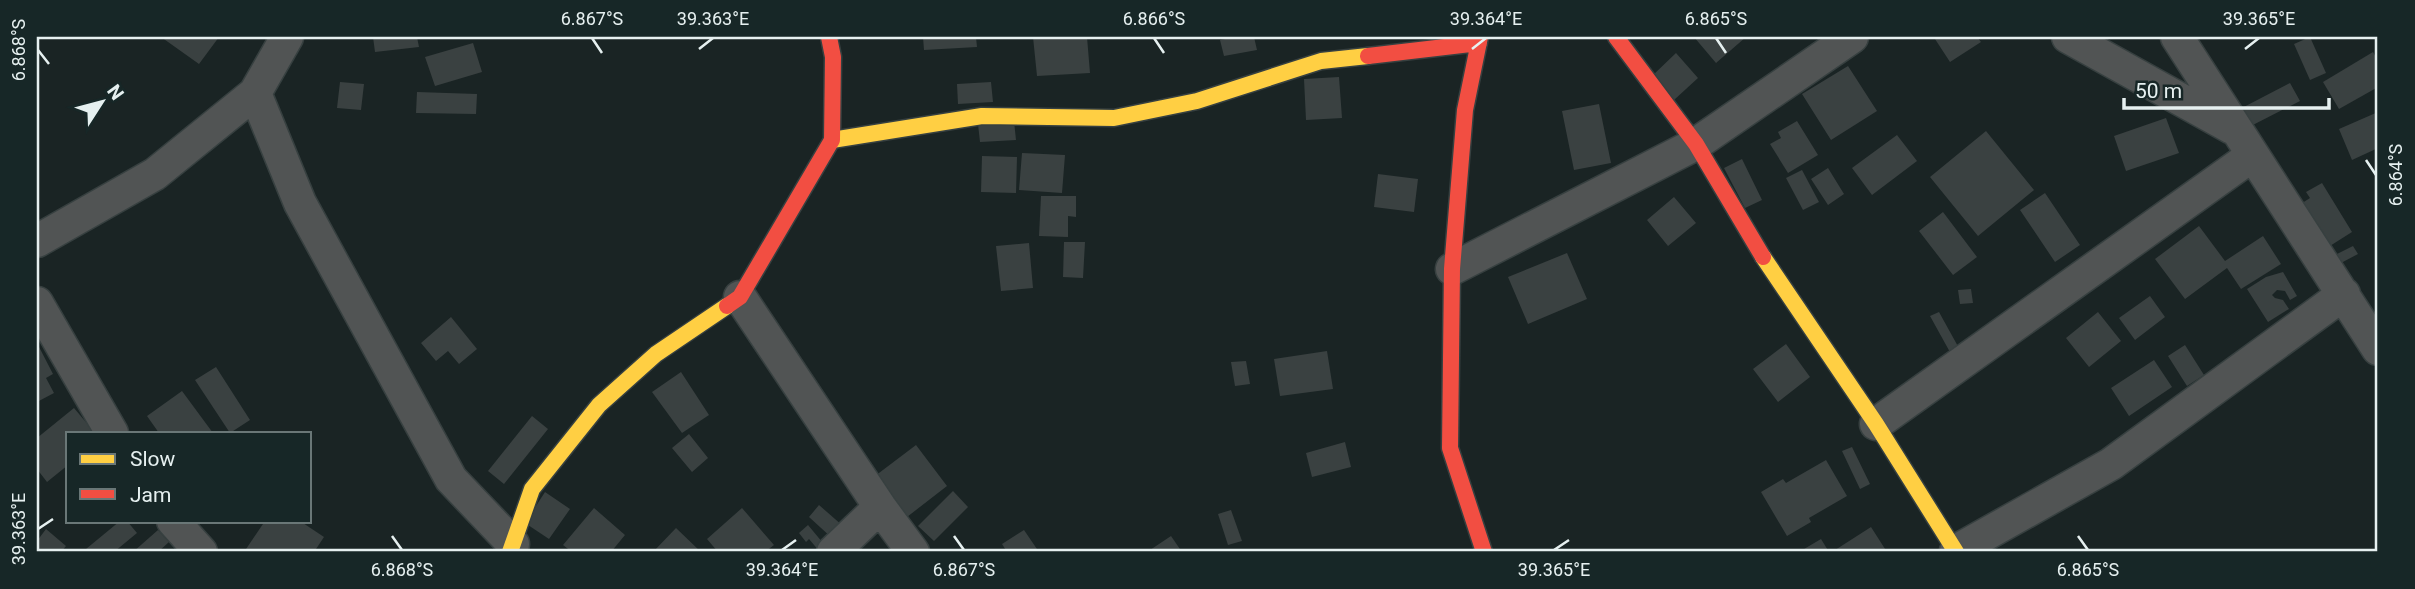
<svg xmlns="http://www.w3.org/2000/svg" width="2415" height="589" font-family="Roboto,sans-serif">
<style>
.building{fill:#3a4141}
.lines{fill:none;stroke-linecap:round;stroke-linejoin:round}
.street-casing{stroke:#374040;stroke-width:35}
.slow-casing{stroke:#374040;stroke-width:19}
.jam-casing{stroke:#374040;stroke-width:19}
.street{stroke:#515454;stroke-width:32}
.slow{stroke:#ffcf43;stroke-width:16}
.jam{stroke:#f24e42;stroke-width:16}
.ticks{fill:none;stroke:#e6f0f0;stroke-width:2.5}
.neatline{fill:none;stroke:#e6f0f0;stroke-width:2.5}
.ticks-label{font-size:18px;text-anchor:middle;fill:#e6f0f0}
</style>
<rect width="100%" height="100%" fill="#1a2424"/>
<path class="building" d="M 161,37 L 219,37 L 199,64 Z
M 373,37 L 417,37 L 419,47 L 375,52 Z
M 923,37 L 976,37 L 977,47 L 924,50 Z
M 1033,37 L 1087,37 L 1090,73 L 1037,76 Z
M 1235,37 L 1254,37 L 1257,50 L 1224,56 L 1220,40 Z
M 1694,37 L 1746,37 L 1716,63 Z
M 1938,37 L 1977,37 L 1981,42 L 1950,62 L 1935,39 Z
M 2310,37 L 2326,73 L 2310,80 L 2294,44 Z
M 473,43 L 482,72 L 435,86 L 425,57 Z
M 2373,52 L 2378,61 L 2378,87 L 2339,109 L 2323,82 Z
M 1676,53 L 1698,78 L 1674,100 L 1652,76 Z
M 1848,66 L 1877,111 L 1831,140 L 1802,94 Z
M 1339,77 L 1342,118 L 1306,120 L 1304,79 Z
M 340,82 L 364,84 L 361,110 L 337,108 Z
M 991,82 L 993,102 L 958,104 L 957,84 Z
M 2290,83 L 2300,101 L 2247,128 L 2238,110 Z
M 417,92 L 477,94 L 476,114 L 416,113 Z
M 1599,104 L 1611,163 L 1574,170 L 1562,111 Z
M 2378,112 L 2378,148 L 2352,160 L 2339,129 Z
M 2166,118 L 2179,153 L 2126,171 L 2114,136 Z
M 1014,121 L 1016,140 L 980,142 L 978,124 Z
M 1797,121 L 1818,155 L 1788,173 L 1770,144 L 1781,138 L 1778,132 Z
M 1986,131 L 2034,190 L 1978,236 L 1930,177 Z
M 1897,135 L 1917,161 L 1872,195 L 1852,168 Z
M 1022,153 L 1065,155 L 1062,193 L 1019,190 Z
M 982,156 L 1017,157 L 1016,193 L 981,192 Z
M 1742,159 L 1762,200 L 1745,208 L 1724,168 Z
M 1828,168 L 1844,194 L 1828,205 L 1811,179 Z
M 1802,170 L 1819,202 L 1803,210 L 1786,178 Z
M 1378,174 L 1418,179 L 1414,212 L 1374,207 Z
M 2322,183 L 2352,232 L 2322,251 L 2296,207 L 2310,198 L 2306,192 Z
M 2045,193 L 2080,245 L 2055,262 L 2020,210 Z
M 1041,196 L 1076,196 L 1076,217 L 1068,216 L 1068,237 L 1039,236 Z
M 1674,197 L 1696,223 L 1668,246 L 1647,220 Z
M 1943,212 L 1977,257 L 1953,275 L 1919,231 Z
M 2199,226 L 2225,261 L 2263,236 L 2281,264 L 2241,289 L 2227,268 L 2185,299 L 2155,259 Z
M 1064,242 L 1085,242 L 1083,278 L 1063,277 Z
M 1029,243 L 1033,288 L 1001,291 L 996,246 Z
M 2353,246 L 2358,254 L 2341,263 L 2337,254 Z
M 1567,253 L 1587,299 L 1528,324 L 1508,277 Z
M 2283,272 L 2297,296 L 2290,300 L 2285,291 L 2277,290 L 2272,295 L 2275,298 L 2283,300 L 2289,309 L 2268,322 L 2247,289 L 2266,277 Z
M 1971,289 L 1973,303 L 1960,304 L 1958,290 Z
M 2150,296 L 2165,317 L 2135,340 L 2119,318 Z
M 1939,312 L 1960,350 L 1951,354 L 1930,316 Z
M 2098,312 L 2121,341 L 2089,367 L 2066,338 Z
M 451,317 L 477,349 L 459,364 L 448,351 L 436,361 L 421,343 Z
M 37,343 L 53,374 L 46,378 L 54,393 L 37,402 Z
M 1786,344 L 1810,377 L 1778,402 L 1753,369 Z
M 2185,345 L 2204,375 L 2187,386 L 2168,356 Z
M 1327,351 L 1333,389 L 1280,396 L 1274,359 Z
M 2154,360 L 2172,387 L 2129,416 L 2111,388 Z
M 1246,361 L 1250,384 L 1235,386 L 1231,362 Z
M 216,367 L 250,420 L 230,433 L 195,380 Z
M 681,372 L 709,415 L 682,433 L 652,392 Z
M 182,391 L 213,433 L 159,433 L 147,416 Z
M 74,408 L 95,433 L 68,433 L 68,465 L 47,482 L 37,469 L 37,438 Z
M 532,416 L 548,429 L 504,484 L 488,471 Z
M 689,434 L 708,458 L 692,472 L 672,448 Z
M 1345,442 L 1351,467 L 1312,477 L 1306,453 Z
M 916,445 L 947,486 L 907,517 L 875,476 Z
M 1852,447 L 1870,484 L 1860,489 L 1842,451 Z
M 1826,460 L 1847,496 L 1809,518 L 1811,522 L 1787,536 L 1761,492 L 1783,479 L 1786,483 Z
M 953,491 L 968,507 L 934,541 L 918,526 Z
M 545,492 L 570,509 L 549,539 L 525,523 Z
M 819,505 L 843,526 L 832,538 L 809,517 Z
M 594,508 L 625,535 L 611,552 L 572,552 L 563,545 Z
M 742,508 L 774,545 L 765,552 L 718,552 L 707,539 Z
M 1231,510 L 1242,541 L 1228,545 L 1218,514 Z
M 120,521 L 127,521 L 137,533 L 114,552 L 89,552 L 86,549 Z
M 265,521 L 300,521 L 324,537 L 314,552 L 244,552 Z
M 808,525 L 828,549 L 820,552 L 809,539 L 806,542 L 799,533 Z
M 1871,527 L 1887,552 L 1832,552 Z
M 676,528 L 701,552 L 653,552 Z
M 46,529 L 66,546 L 61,552 L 37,552 L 37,541 Z
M 158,530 L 169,542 L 158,552 L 133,552 Z
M 1024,530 L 1039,552 L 1007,552 L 1002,544 Z
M 1171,536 L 1182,552 L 1151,552 L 1150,550 Z
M 1821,539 L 1829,552 L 1799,552 Z"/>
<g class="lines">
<defs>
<path id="street" d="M 2068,37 L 2232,128
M 2177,37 L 2378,349
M 255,93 L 300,203 L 451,479 L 513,544
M 37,241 L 155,174 L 255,93 L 287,37
M 1452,269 L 1696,144 L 1852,37
M 740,297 L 880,507 L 913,552
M 37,303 L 112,433
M 1876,424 L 2253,155
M 173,521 L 201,552
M 1956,551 L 2111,464 L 2344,294
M 833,552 L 880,507"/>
<path id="slow" d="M 832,140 L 982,116 L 1114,118 L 1197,101 L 1321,61 L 1368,56
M 1763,257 L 1876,424 L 1956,552
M 510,552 L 532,489 L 599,405 L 656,354 L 727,306"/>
<path id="jam" d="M 1480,37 L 1465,110 L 1452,269 L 1450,448 L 1484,552
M 1616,37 L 1696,144 L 1763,257
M 1368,56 L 1479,43
M 727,306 L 740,297 L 832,140 L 833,57 L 829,37"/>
</defs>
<use href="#street" class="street-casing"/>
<use href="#slow" class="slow-casing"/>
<use href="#jam" class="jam-casing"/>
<use href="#street" class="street"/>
<use href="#slow" class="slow"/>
<use href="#jam" class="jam"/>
</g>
<path class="ticks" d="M 592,38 L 602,53M 1154,38 L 1164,53M 1716,38 L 1726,53M 699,49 L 713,38M 1472,49 L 1486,38M 2245,49 L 2259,38M 38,50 L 49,64M 2366,160 L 2376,175M 38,529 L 53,519M 392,536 L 402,550M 954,536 L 964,550M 2078,536 L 2088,550M 782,550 L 796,540M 1554,550 L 1569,540"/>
<rect width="2415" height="589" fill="none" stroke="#172727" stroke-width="77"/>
<rect x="66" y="432" width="245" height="91" fill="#172727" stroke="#6a7777" stroke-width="2"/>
<rect x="80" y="454" width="35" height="10" fill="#ffcf43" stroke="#6a7777" stroke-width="2"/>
<text x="130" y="466" font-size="21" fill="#e6f0f0">Slow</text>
<rect x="80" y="489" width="35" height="10" fill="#f24e42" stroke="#6a7777" stroke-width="2"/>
<text x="130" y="502" font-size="21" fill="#e6f0f0">Jam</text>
<g transform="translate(102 102) rotate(54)" stroke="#172727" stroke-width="5" paint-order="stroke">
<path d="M0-5L12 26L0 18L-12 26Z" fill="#e6f0f0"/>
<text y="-10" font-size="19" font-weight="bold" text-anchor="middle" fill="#e6f0f0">N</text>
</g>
<path d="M2124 98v10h205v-10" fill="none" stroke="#e6f0f0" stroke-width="3.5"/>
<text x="2135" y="98" font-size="21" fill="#e6f0f0" stroke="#172727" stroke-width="5" paint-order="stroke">50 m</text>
<rect x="38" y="38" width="2338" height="512" class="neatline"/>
<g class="ticks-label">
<text x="592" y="25">6.867°S</text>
<text x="713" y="25">39.363°E</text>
<text x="1154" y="25">6.866°S</text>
<text x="1486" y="25">39.364°E</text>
<text x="1716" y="25">6.865°S</text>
<text x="2259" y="25">39.365°E</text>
<text transform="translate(19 50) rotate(-90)" y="6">6.868°S</text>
<text transform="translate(2396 175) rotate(-90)" y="6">6.864°S</text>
<text transform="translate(19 529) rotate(-90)" y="6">39.363°E</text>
<text x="402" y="576">6.868°S</text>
<text x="782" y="576">39.364°E</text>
<text x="964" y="576">6.867°S</text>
<text x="1554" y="576">39.365°E</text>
<text x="2088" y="576">6.865°S</text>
</g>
</svg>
